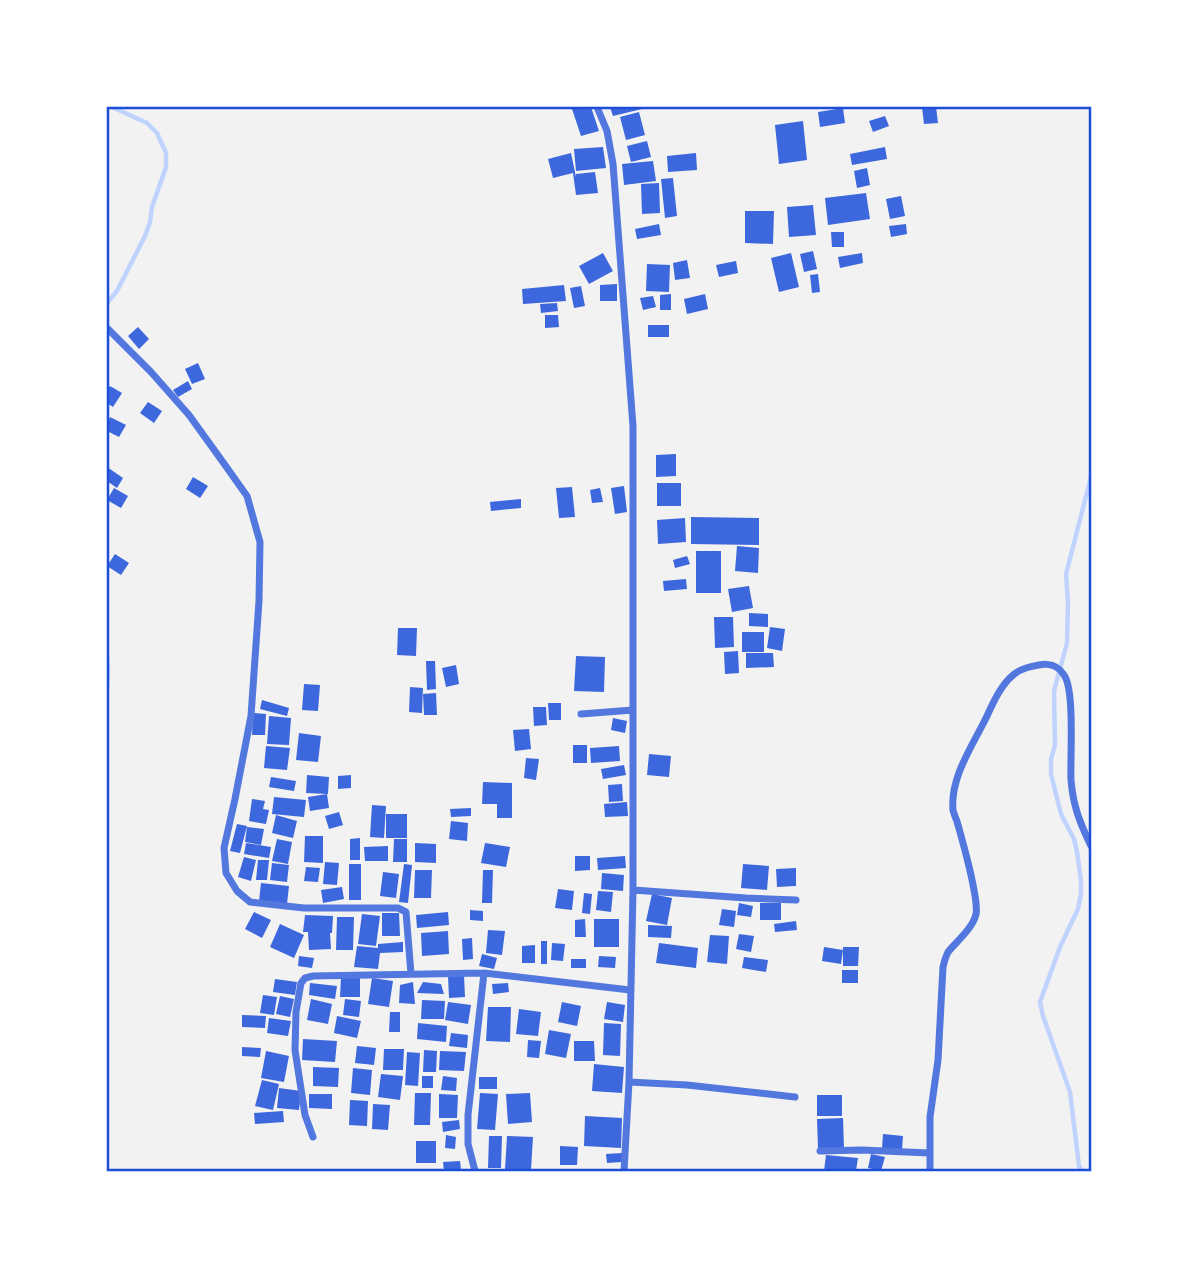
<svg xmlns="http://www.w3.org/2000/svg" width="1198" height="1278" font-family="'Titillium Web',sans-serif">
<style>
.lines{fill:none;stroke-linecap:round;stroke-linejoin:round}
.stream{stroke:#bfd3fe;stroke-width:4.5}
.building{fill:#3d67dc}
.minor{stroke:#5277de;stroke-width:7}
.neatline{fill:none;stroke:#1d4ed8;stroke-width:2.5}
</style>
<rect width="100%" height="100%" fill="#f2f2f2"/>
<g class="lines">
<path class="stream" d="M 107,303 L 117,291 L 145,236 L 150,222 L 152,207 L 166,167 L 166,153 L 157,133 L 147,123 L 112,107
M 107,658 L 108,671 L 107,687
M 1082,1171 L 1079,1166 L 1070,1092 L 1043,1016 L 1040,1002 L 1060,947 L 1078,909 L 1081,894 L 1081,880 L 1077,852 L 1074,839 L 1061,814 L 1051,774 L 1051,759 L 1055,745 L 1054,691 L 1067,643 L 1068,603 L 1066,574 L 1091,477"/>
</g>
<path class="building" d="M 579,107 L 591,107 L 599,131 L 581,136 L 572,109 Z
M 610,107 L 646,107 L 646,108 L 613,116 Z
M 922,107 L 936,107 L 938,123 L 924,124 Z
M 843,108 L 845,123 L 820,127 L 818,112 Z
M 639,112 L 645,135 L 626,140 L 620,117 Z
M 885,116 L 889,126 L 873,132 L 869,121 Z
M 803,121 L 807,160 L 779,164 L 775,125 Z
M 647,141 L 651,157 L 631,162 L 627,146 Z
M 603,147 L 606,168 L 576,171 L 574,149 Z
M 885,147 L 887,159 L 852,165 L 850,154 Z
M 571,153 L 576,177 L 576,174 L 595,172 L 598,193 L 576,195 L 573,173 L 553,178 L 548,159 Z
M 696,153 L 697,170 L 668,172 L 667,156 Z
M 653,161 L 656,181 L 624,185 L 622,164 Z
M 867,168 L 870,185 L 857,188 L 854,171 Z
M 673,178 L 677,216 L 665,218 L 661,179 Z
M 659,183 L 660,213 L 642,214 L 641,184 Z
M 866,193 L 870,219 L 828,225 L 825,198 Z
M 901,196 L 905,216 L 890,219 L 886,199 Z
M 813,205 L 816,235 L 789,237 L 787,207 Z
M 745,211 L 774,211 L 773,244 L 745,243 Z
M 659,224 L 661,235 L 637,239 L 635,229 Z
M 906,224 L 907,234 L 891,237 L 889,226 Z
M 831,232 L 844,232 L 844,247 L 832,247 Z
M 813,251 L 817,269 L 804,272 L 800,254 Z
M 603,253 L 613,271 L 589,284 L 579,266 Z
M 791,253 L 799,287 L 779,292 L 771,258 Z
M 862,253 L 863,263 L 840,268 L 838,257 Z
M 687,260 L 690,278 L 675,280 L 673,263 Z
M 736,261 L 738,273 L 719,277 L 716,265 Z
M 647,264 L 670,265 L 669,292 L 646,291 Z
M 818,274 L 820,292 L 812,293 L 810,275 Z
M 617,284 L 617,301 L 600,301 L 600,285 Z
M 564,285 L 566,301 L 523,304 L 522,289 Z
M 581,286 L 585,306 L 574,308 L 570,288 Z
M 671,294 L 671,310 L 660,310 L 660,295 Z
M 705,294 L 708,309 L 687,314 L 684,299 Z
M 653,296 L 656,307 L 643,310 L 640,298 Z
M 557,303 L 558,311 L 541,313 L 540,304 Z
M 545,315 L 558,315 L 559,327 L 545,328 Z
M 648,325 L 669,325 L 669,337 L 648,337 Z
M 138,327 L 149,339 L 139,349 L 128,336 Z
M 198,363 L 205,379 L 192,384 L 185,369 Z
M 188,381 L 192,389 L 178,397 L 173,390 Z
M 110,386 L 122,393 L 113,407 L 107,403 L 107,390 Z
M 148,402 L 162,411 L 154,423 L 140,413 Z
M 110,417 L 126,425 L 119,437 L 107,431 L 107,425 Z
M 676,454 L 676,476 L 656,477 L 656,455 Z
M 107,467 L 123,478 L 117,488 L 107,481 Z
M 193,477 L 208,486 L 200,498 L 186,489 Z
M 657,483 L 681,483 L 681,506 L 657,506 Z
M 624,486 L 627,512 L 615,514 L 611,488 Z
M 572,487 L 575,517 L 559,518 L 556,488 Z
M 114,488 L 128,496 L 121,508 L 107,500 Z
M 600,488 L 603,502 L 592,503 L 590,490 Z
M 521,499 L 521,508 L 491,511 L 490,502 Z
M 691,517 L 759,518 L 759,545 L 691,544 Z
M 685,518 L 686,542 L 658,544 L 657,520 Z
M 737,546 L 759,548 L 758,573 L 735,571 Z
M 696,551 L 721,551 L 721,593 L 696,593 Z
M 115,554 L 129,563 L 121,575 L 107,566 Z
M 687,556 L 690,564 L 675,568 L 673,560 Z
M 686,579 L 687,589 L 664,591 L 663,581 Z
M 749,586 L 753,608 L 732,612 L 728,589 Z
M 749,613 L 768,614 L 768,627 L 749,626 Z
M 714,617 L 733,617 L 734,647 L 715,648 Z
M 770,627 L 785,629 L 782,651 L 767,648 Z
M 398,628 L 417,628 L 416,656 L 397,655 Z
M 742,632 L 764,632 L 764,652 L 742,652 Z
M 738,651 L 739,673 L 725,674 L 724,652 Z
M 746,653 L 773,653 L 774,667 L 746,668 Z
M 576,656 L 605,657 L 604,692 L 574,691 Z
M 426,661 L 435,661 L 436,689 L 427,690 Z
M 456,665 L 459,684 L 446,687 L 442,668 Z
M 304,684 L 320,685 L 318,711 L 302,710 Z
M 410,687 L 423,688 L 422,713 L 409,712 Z
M 436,693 L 437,715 L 424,715 L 423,694 Z
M 262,700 L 289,708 L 287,716 L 260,709 Z
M 548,703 L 561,703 L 561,720 L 549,720 Z
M 533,707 L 546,707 L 547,725 L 534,726 Z
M 253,713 L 266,714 L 265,735 L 252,735 Z
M 269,716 L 291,718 L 289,745 L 267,744 Z
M 613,718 L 627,721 L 625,733 L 611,730 Z
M 529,729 L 531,749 L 515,751 L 513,730 Z
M 299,733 L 321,736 L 318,762 L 296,760 Z
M 573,745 L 587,745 L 587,763 L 573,763 Z
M 266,746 L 290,748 L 287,770 L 264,768 Z
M 619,746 L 620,761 L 591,763 L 590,748 Z
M 649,754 L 671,756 L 669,777 L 647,775 Z
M 526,758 L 539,759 L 536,780 L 524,778 Z
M 624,765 L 626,775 L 603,779 L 601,769 Z
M 307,775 L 329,777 L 328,794 L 306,793 Z
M 351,775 L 351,788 L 338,789 L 338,776 Z
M 271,777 L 296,781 L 294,791 L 269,787 Z
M 483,782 L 512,783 L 512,818 L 497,818 L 497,804 L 482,804 Z
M 622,784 L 623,801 L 609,802 L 608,785 Z
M 327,794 L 329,808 L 310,811 L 308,797 Z
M 274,797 L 306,800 L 304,817 L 272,814 Z
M 252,799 L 265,801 L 263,809 L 269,810 L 266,824 L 249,821 Z
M 627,802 L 628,816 L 605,817 L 604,804 Z
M 372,805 L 386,806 L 384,838 L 370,837 Z
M 471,808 L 471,816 L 451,817 L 450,809 Z
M 339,812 L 343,825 L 329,829 L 325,816 Z
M 386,814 L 407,814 L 407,838 L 386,838 Z
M 276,815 L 297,821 L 293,838 L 272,833 Z
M 451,821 L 468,823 L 467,841 L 449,839 Z
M 237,824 L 247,826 L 240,853 L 230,851 Z
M 247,827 L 264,829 L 261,845 L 245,842 Z
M 305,836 L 323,836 L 323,863 L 304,862 Z
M 360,838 L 360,860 L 350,860 L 350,839 Z
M 277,839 L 292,842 L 288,864 L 272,861 Z
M 394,839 L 407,839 L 407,862 L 393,862 Z
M 246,843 L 271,847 L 269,858 L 244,854 Z
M 415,843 L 436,844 L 436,863 L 415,862 Z
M 485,843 L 510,847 L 506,867 L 481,863 Z
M 388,846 L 388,861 L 365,861 L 364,847 Z
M 575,856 L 590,856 L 590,870 L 575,871 Z
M 625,856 L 626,868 L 598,870 L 597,858 Z
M 244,857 L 256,860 L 251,881 L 238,877 Z
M 258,860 L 269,860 L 267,880 L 256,880 Z
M 325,862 L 339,863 L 337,885 L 323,884 Z
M 272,863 L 289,865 L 287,882 L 270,880 Z
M 349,864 L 361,864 L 361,900 L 349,900 Z
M 404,864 L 412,865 L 408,903 L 399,902 Z
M 743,864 L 769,866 L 767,890 L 741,888 Z
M 306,867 L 320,868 L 318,882 L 304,881 Z
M 796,868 L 796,886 L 777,887 L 776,869 Z
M 415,870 L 432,870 L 431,898 L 414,898 Z
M 483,870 L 493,870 L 492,903 L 482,903 Z
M 383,872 L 399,874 L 396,898 L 380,896 Z
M 602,873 L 624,875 L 623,891 L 601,889 Z
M 261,883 L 289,886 L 287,904 L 259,901 Z
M 342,887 L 344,899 L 323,903 L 321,890 Z
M 558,889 L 574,891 L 572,910 L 555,908 Z
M 598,891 L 613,892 L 611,912 L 596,910 Z
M 584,893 L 592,894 L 590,914 L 582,913 Z
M 652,894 L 672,898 L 667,925 L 646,921 Z
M 739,903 L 753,906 L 751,917 L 737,915 Z
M 760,903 L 781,903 L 781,920 L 760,920 Z
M 722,909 L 736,911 L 734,927 L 719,925 Z
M 470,910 L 483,911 L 483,921 L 470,920 Z
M 254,912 L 271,920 L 262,938 L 245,929 Z
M 448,912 L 449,925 L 417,928 L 416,915 Z
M 382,913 L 399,913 L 400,936 L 382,936 Z
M 362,914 L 380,916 L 376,946 L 358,944 Z
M 305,915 L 333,916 L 332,933 L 330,933 L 331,949 L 309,950 L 308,932 L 303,932 Z
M 337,917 L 354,917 L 353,950 L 336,950 Z
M 585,919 L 586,937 L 575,937 L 575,920 Z
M 594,919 L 619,919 L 619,947 L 594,947 Z
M 796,921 L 797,930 L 775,932 L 774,924 Z
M 280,924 L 304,935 L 294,958 L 270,947 Z
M 648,925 L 672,926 L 671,938 L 648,937 Z
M 488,930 L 505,931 L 502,955 L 486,953 Z
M 448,931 L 449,954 L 422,956 L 421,933 Z
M 739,934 L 754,936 L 751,952 L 736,949 Z
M 710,935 L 729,936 L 727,964 L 707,962 Z
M 472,938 L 473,959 L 463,960 L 462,939 Z
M 541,941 L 547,941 L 547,964 L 541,964 Z
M 403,942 L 403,952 L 380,953 L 378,969 L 354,967 L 357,946 L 378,948 L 378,944 Z
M 552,943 L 565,944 L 563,961 L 551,960 Z
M 659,943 L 698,948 L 696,968 L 656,963 Z
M 535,945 L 535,963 L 522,963 L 522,946 Z
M 824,947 L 843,950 L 841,964 L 822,961 Z
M 843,947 L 859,947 L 858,966 L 843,966 Z
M 482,954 L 497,958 L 494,969 L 479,966 Z
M 299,956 L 314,958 L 312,968 L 298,966 Z
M 599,956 L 616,957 L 615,968 L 598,967 Z
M 744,957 L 768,960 L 766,972 L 742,968 Z
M 571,959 L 586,959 L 586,968 L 571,968 Z
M 842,970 L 858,970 L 858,983 L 842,983 Z
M 464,975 L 465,997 L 449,998 L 448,976 Z
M 341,977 L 360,977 L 360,997 L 340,997 Z
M 372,978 L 393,981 L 389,1007 L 368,1004 Z
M 275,979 L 297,982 L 295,995 L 273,992 Z
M 413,982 L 415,1004 L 399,1003 L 400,985 Z
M 423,982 L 441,984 L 444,994 L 417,993 Z
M 310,983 L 337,986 L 335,999 L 309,995 Z
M 508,983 L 509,992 L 493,994 L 492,984 Z
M 263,995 L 277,997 L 274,1015 L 260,1013 Z
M 280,996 L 294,999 L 290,1017 L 276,1014 Z
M 311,999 L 332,1004 L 328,1024 L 307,1020 Z
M 345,999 L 361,1001 L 359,1017 L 343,1015 Z
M 422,1000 L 445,1001 L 444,1019 L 421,1019 Z
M 448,1002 L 471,1005 L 468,1024 L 445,1020 Z
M 562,1002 L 581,1006 L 577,1026 L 558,1022 Z
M 607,1002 L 625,1005 L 623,1022 L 604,1019 Z
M 488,1007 L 511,1007 L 510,1042 L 486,1041 Z
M 519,1009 L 541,1012 L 538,1036 L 516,1034 Z
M 390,1012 L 400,1012 L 400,1032 L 389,1032 Z
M 242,1015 L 266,1016 L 265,1028 L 242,1027 Z
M 337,1016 L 361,1021 L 357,1038 L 334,1033 Z
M 269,1018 L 291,1021 L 288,1036 L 267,1033 Z
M 418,1023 L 447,1026 L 446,1042 L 417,1039 Z
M 604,1023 L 621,1024 L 620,1056 L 603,1055 Z
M 549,1030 L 571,1034 L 566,1058 L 545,1054 Z
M 451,1033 L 468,1035 L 467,1048 L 449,1046 Z
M 303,1039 L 337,1041 L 335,1062 L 302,1060 Z
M 528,1040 L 541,1041 L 539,1058 L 527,1057 Z
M 574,1041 L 594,1041 L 595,1061 L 574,1061 Z
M 357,1046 L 376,1048 L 374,1065 L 355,1063 Z
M 242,1047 L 261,1048 L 260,1057 L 242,1056 Z
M 384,1049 L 404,1049 L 403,1070 L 383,1070 Z
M 424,1050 L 437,1051 L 436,1072 L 423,1072 Z
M 266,1051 L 289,1056 L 284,1082 L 261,1078 Z
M 440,1051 L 466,1052 L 464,1071 L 439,1070 Z
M 407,1052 L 420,1053 L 418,1086 L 405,1085 Z
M 594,1064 L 624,1067 L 622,1093 L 592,1091 Z
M 313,1067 L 339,1068 L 338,1087 L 313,1086 Z
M 353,1068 L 372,1070 L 370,1095 L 351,1093 Z
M 381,1074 L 403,1076 L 400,1100 L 378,1097 Z
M 422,1076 L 433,1076 L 433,1088 L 422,1088 Z
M 443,1076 L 457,1078 L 456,1091 L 441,1090 Z
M 479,1077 L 497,1077 L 497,1089 L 479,1089 Z
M 262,1080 L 279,1084 L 273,1110 L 255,1106 Z
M 279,1088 L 301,1091 L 299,1110 L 277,1108 Z
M 415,1093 L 431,1093 L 430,1125 L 414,1125 Z
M 480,1093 L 498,1094 L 495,1130 L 477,1129 Z
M 530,1093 L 532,1122 L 508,1124 L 506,1094 Z
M 309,1094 L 332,1094 L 332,1109 L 309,1108 Z
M 439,1094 L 458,1095 L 457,1118 L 439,1118 Z
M 817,1095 L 842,1095 L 842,1116 L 817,1116 Z
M 350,1100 L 368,1101 L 367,1126 L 349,1125 Z
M 373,1104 L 390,1105 L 388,1130 L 372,1129 Z
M 283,1111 L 284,1122 L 255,1124 L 254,1113 Z
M 585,1116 L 622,1118 L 621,1148 L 584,1146 Z
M 843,1118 L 844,1148 L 818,1149 L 817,1119 Z
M 459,1120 L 460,1129 L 443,1132 L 442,1122 Z
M 883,1134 L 903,1136 L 902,1150 L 882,1149 Z
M 446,1135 L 456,1137 L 455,1149 L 445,1148 Z
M 489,1136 L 502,1136 L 501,1168 L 488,1168 Z
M 507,1136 L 533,1137 L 531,1170 L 505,1169 Z
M 416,1141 L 436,1141 L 436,1163 L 416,1163 Z
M 560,1146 L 578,1147 L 577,1165 L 560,1165 Z
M 622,1153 L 622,1162 L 607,1163 L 606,1154 Z
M 871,1154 L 885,1157 L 881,1171 L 868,1168 Z
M 826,1155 L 858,1158 L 856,1171 L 824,1171 Z
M 460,1161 L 461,1170 L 444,1171 L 443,1162 Z"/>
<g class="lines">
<path class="minor" d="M 597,107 L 607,131 L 613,164 L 633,426 L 633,890 L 629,1082 L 624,1171
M 107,328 L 151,372 L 189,415 L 225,465 L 247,496 L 260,542 L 259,601 L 251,716 L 235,799 L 224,848 L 226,873 L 237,891 L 250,902 L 304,908 L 398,908 L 406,912 L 411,974
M 581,714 L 633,710
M 633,890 L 746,898 L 796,900
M 629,1082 L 687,1085 L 795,1097
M 313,1137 L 305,1115 L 295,1050 L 296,1012 L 301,983 L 305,978 L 313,976 L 484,973 L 630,990
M 820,1151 L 862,1150 L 929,1153
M 475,1171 L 468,1144 L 468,1115 L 484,973
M 930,1171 L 930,1117 L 938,1060 L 943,967 C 944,962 946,956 948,952 C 957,941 973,928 976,914 C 977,910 976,907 976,903 C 973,877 965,850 958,825 C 957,820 954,815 953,810 C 950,777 973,745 987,716 C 995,698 1006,674 1026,668 C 1040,664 1055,660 1064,675 C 1075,690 1070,758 1071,780 C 1073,806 1080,823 1091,846"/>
</g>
<rect width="1198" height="1278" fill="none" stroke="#ffffff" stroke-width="217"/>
<rect x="108" y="108" width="982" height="1062" class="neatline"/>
</svg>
